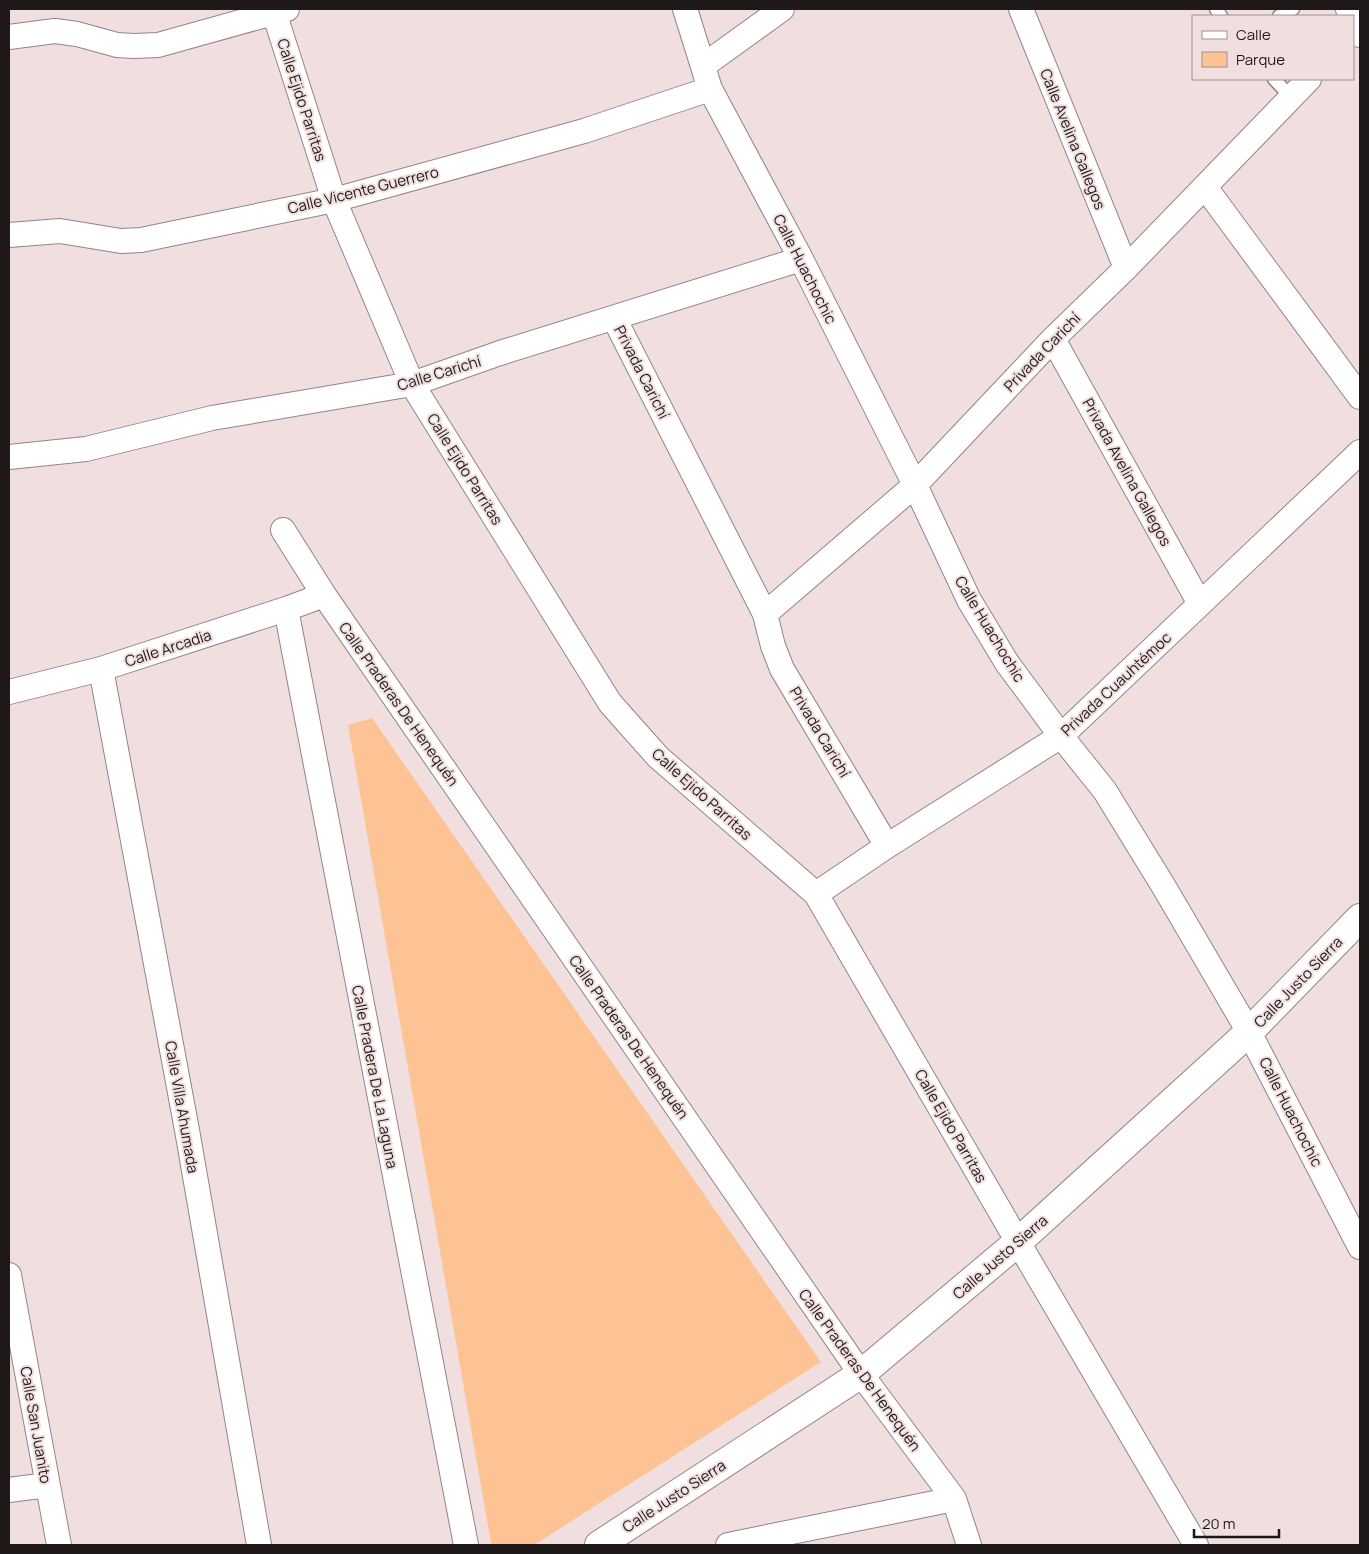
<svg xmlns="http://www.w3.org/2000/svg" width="1369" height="1554" font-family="Manrope,sans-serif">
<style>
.green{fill:#fec394}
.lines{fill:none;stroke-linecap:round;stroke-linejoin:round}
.lane-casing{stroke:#948484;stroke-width:15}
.street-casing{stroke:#948484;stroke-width:26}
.secondary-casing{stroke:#948484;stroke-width:30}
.primary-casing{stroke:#948484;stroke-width:30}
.lane{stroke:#fff;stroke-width:12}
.street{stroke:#fff;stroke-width:24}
.secondary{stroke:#fff;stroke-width:28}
.primary{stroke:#fff;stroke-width:28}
.labels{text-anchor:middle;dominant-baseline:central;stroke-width:4;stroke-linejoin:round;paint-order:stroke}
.street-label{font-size:15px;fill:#1f1819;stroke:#f1dfdf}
</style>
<rect width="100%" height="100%" fill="#f1dfdf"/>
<path class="green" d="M 372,718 L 821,1362 L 534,1545 L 495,1545 L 491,1543 L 348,725 Z"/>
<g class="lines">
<defs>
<path id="lane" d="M 1216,9 L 1221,16
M 1279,16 L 1293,9
M 1274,79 L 1291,97"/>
<path id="street" d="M 273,9 L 334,200 L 412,384 L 610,703 L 658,757 L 816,894 L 1018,1242 L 1196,1545
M 685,9 L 710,89 L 801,259 L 915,485 L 969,600 L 1007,663 L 1061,736 L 1105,791 L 1164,887 L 1249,1032 L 1360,1247
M 1021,9 L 1126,268
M 9,37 L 55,31 L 77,34 L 117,45 L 134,46 L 158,45 L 287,9
M 703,66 L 782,9
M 1205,187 L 1360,397
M 9,235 L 60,231 L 121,241 L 141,240 L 334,200 L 584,131 L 710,89
M 614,318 L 765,614 L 773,646 L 782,669 L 887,846
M 1053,339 L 1200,604
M 9,457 L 86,449 L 212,418 L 412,384 L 500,353 L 801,259
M 283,530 L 324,595 L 861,1374 L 954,1499 L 969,1545
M 286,609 L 466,1545
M 765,614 L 915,485 L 1053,339 L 1126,268 L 1309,79
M 101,669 L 187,1130 L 259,1545
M 9,692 L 101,669 L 286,609 L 324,595
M 816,894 L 887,846 L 1061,736 L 1360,452
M 9,1275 L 59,1545
M 9,1490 L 47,1485
M 728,1545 L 954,1499"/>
<path id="secondary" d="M 599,1545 L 861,1374 L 1018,1242 L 1249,1032 L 1360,918"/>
<path id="primary" d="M 1350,9 L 1360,33"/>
</defs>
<use href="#lane" class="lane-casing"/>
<use href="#street" class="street-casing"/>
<use href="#secondary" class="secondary-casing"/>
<use href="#primary" class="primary-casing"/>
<use href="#lane" class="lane"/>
<use href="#street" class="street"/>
<use href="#secondary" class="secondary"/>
<use href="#primary" class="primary"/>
</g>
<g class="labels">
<g class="street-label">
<text transform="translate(302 100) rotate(72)">Calle Ejido Parritas</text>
<text transform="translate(1073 139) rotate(68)">Calle Avelina Gallegos</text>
<text transform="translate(363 190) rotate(-14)">Calle Vicente Guerrero</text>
<text transform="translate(805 269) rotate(63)">Calle Huachochic</text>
<text transform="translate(1042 352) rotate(-46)">Privada Carichí</text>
<text transform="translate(642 372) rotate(63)">Privada Carichí</text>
<text transform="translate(439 373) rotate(-17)">Calle Carichí</text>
<text transform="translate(465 469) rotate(58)">Calle Ejido Parritas</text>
<text transform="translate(1127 472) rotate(61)">Privada Avelina Gallegos</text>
<text transform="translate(990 629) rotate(59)">Calle Huachochic</text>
<text transform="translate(168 648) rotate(-18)">Calle Arcadia</text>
<text transform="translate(1116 684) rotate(-43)">Privada Cuauhtémoc</text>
<text transform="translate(399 704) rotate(55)">Calle Praderas De Henequén</text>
<text transform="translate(820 732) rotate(59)">Privada Carichí</text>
<text transform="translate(702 794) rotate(42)">Calle Ejido Parritas</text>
<text transform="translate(1298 982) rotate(-46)">Calle Justo Sierra</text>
<text transform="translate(629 1037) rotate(55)">Calle Praderas De Henequén</text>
<text transform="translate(375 1077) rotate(79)">Calle Pradera De La Laguna</text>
<text transform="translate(182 1107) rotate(80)">Calle Villa Ahumada</text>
<text transform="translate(1291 1112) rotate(63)">Calle Huachochic</text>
<text transform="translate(951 1126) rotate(60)">Calle Ejido Parritas</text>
<text transform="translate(1000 1257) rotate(-41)">Calle Justo Sierra</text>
<text transform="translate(860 1370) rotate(54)">Calle Praderas De Henequén</text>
<text transform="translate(36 1425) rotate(80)">Calle San Juanito</text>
<text transform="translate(674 1496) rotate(-33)">Calle Justo Sierra</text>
</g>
</g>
<rect width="1369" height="1554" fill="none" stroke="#1f1819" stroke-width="20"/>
<rect x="1192" y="15" width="162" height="65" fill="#f1dfdf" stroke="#9d8f90"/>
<rect x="1202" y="31" width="25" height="8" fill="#ffffff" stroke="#9d8f90"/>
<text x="1236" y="40" font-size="15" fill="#1f1819">Calle</text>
<rect x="1202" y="52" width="25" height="15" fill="#fec394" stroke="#9d8f90"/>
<text x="1236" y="65" font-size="15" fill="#1f1819">Parque</text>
<path d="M1194 1529v8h85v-8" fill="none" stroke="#1f1819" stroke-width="2.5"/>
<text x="1202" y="1529" font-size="15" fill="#1f1819" stroke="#f1dfdf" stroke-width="4" paint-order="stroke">20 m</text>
</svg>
